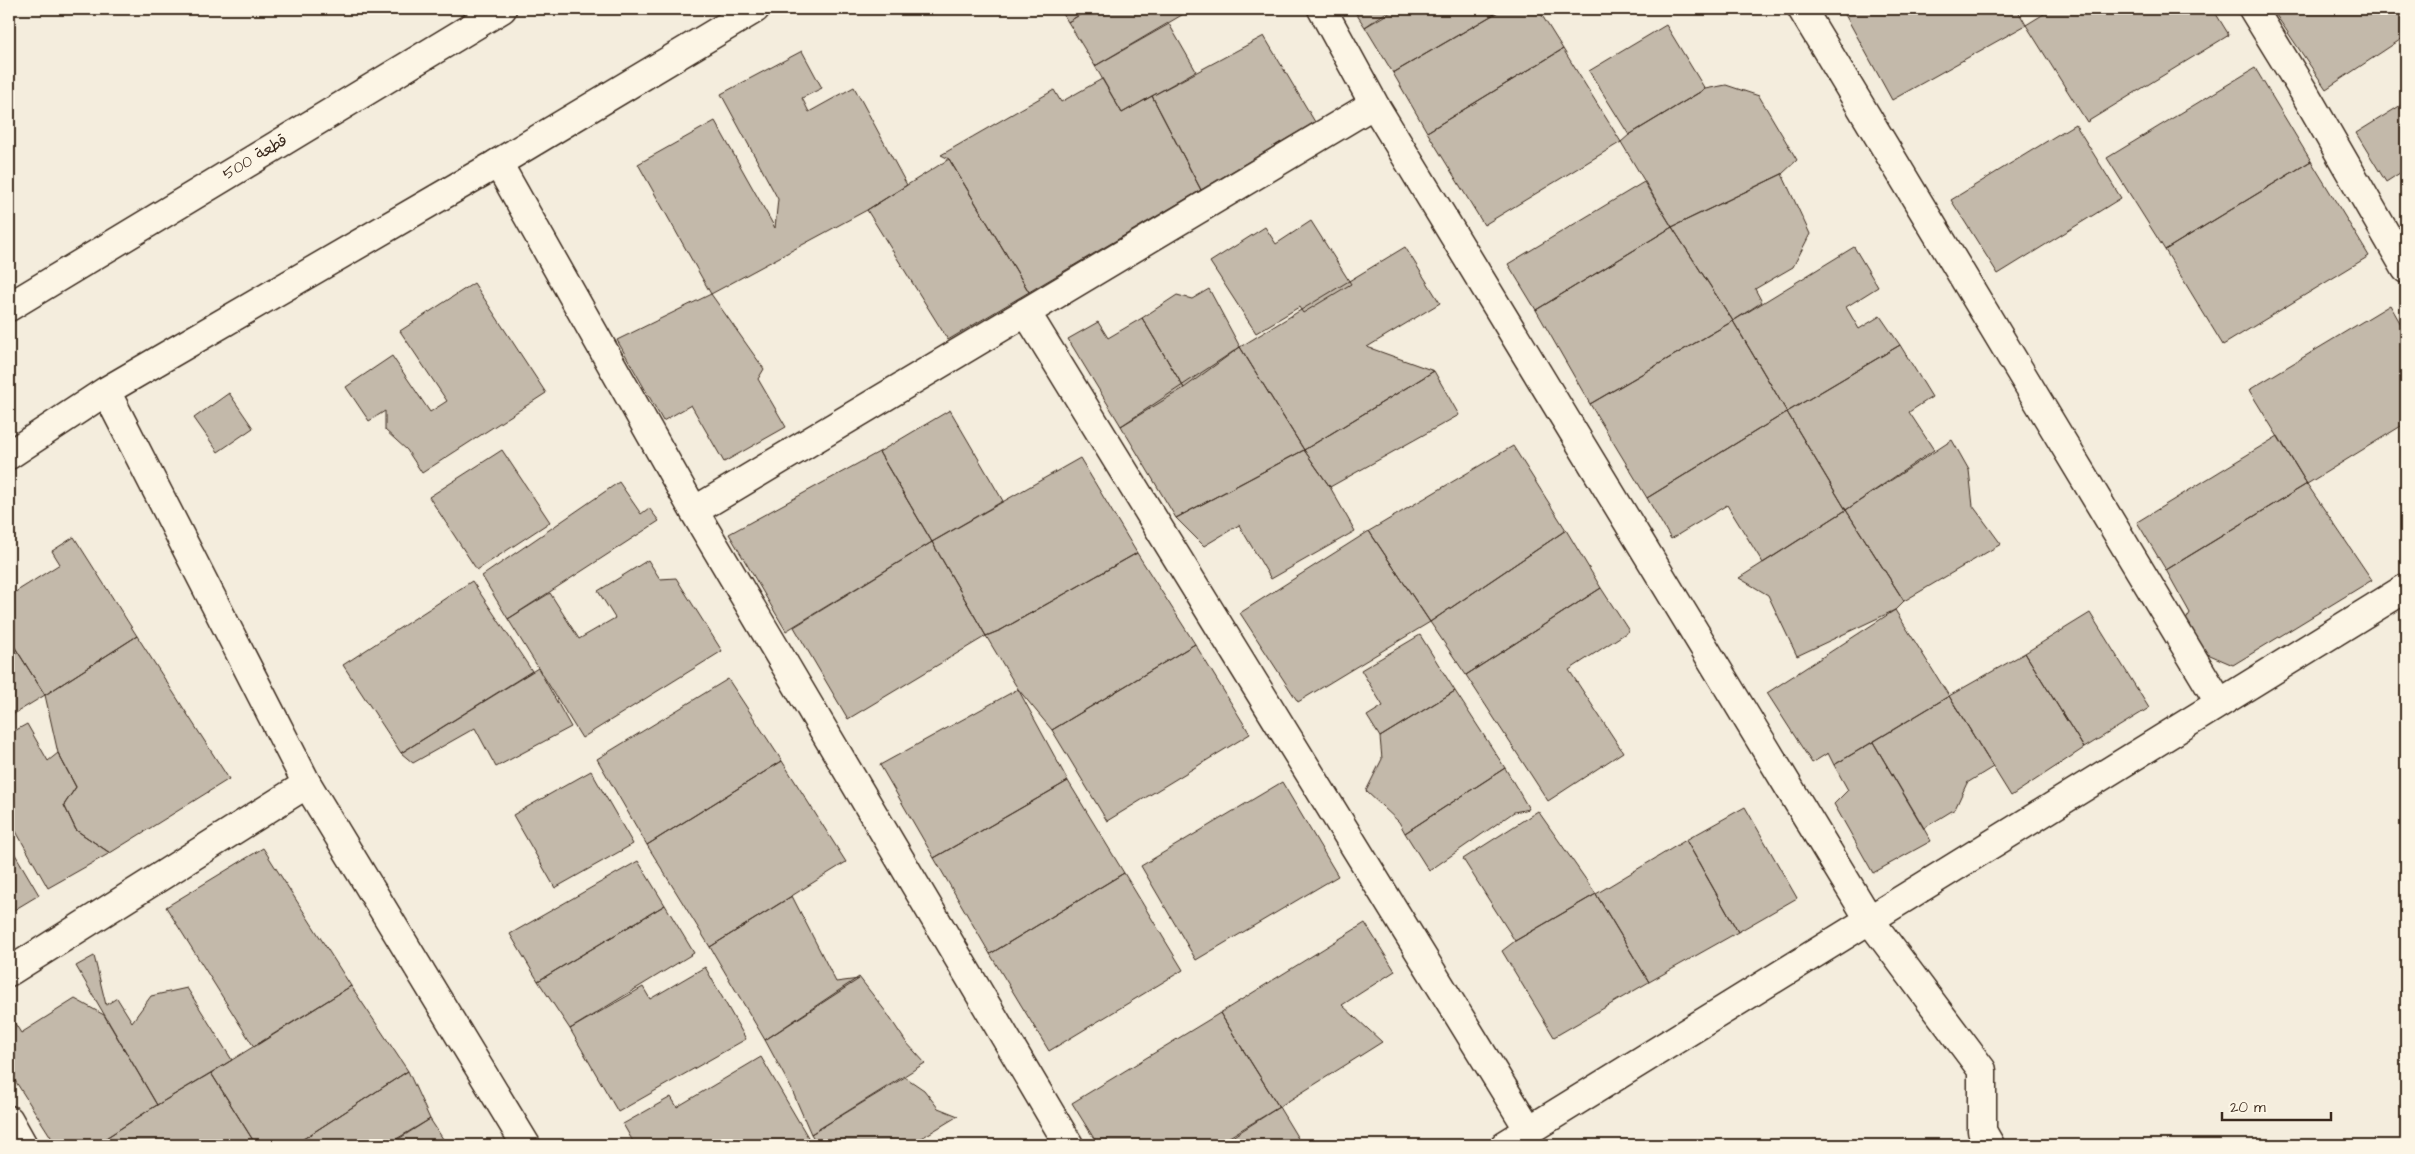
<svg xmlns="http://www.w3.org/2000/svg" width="2415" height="1154" font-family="'Architects Daughter','Playpen Sans Arabic',sans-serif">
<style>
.building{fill:#c3b9aa;stroke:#3b2a1e}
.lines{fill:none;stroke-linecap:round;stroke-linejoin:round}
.minor-casing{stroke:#3b2a1e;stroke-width:31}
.tertiary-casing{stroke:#3b2a1e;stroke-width:31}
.minor{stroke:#fcf5e5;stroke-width:28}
.tertiary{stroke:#fcf5e5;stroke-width:28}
.labels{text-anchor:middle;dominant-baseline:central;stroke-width:4.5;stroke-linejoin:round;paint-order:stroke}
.street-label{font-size:16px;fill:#3b2a1e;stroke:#fcf5e5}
</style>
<rect width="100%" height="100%" fill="#f4eddd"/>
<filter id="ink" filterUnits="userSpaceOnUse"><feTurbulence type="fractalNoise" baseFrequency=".02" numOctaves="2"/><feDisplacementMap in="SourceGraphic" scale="10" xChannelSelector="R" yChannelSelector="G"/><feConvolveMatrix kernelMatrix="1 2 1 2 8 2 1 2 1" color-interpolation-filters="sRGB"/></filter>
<g filter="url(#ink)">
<path class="building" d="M 1060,9 L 1089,9 L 1068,22 Z
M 1089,9 L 1192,9 L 1095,66 L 1068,22 Z
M 1353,9 L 1391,9 L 1365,27 Z
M 1396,9 L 1503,9 L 1393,73 L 1365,27 Z
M 1503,9 L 1538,9 L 1563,49 L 1427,132 L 1393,73 Z
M 1842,9 L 2017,9 L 2026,25 L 1892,100 Z
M 2052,9 L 2213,9 L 2229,35 L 2087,122 L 2026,25 Z
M 2272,9 L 2406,9 L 2406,36 L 2326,89 Z
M 1169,24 L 1196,71 L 1122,113 L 1095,66 Z
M 1666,25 L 1705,89 L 1629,135 L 1589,71 Z
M 1264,36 L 1315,122 L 1201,190 L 1152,96 Z
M 1563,49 L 1621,142 L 1484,225 L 1427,132 Z
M 802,51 L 822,88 L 802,98 L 809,112 L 854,87 L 907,185 L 867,210 L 711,294 L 638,164 L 715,121 L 775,228 L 778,199 L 721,94 Z
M 2255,68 L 2311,161 L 2165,250 L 2107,158 Z
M 1102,79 L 1122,113 L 1152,96 L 1201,190 L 1029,292 L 949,159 L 941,155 L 1054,90 L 1061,102 Z
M 1726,85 L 1759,96 L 1797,160 L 1782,174 L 1672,227 L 1621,142 L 1629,135 L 1705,89 Z
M 2406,102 L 2406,169 L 2386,182 L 2356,133 Z
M 2075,124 L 2121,198 L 1998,274 L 1951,200 Z
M 949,159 L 1029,292 L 948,340 L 867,210 Z
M 2311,161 L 2369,256 L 2223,345 L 2165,250 Z
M 1782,174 L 1810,234 L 1793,267 L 1755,289 L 1762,302 L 1733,321 L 1672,227 Z
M 1644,182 L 1672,227 L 1536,310 L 1508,264 Z
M 1311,221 L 1351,284 L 1303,313 L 1299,307 L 1256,333 L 1210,262 L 1265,227 L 1276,244 Z
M 1672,227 L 1733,321 L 1590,404 L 1536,310 Z
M 1405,247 L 1440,303 L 1367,347 L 1434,371 L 1304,450 L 1240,347 Z
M 1854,247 L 1878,287 L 1846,307 L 1859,329 L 1880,316 L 1900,345 L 1787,412 L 1733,321 Z
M 474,283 L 546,393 L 422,473 L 407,450 L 385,430 L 385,411 L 369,421 L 346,387 L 392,356 L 430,412 L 447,401 L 400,331 Z
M 1209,289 L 1240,347 L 1184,388 L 1142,318 L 1177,295 L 1192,299 Z
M 711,294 L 764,369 L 758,379 L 786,427 L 724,462 L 691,405 L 663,421 L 617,340 Z
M 2390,305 L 2406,333 L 2406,423 L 2307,484 L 2249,390 Z
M 1142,318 L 1184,388 L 1121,426 L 1068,339 L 1098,322 L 1108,338 Z
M 1733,321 L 1787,412 L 1647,498 L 1590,404 Z
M 1900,345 L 1932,397 L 1909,412 L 1934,450 L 1846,510 L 1787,412 Z
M 1240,347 L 1304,450 L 1176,518 L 1121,426 Z
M 1434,371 L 1459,415 L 1330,487 L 1304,450 Z
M 229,393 L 253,428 L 218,452 L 194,418 Z
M 950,410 L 1003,501 L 932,542 L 879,452 Z
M 1787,412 L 1846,510 L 1763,563 L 1727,505 L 1671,539 L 1647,498 Z
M 2278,436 L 2307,484 L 2166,570 L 2137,522 Z
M 1952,440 L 1969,470 L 1973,506 L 2001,544 L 1904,601 L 1846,510 Z
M 1513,446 L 1566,530 L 1430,622 L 1369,531 Z
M 502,450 L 550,522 L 477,570 L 429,497 Z
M 1304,450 L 1330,487 L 1355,531 L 1271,579 L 1239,525 L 1204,546 L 1176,518 Z
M 879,452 L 932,542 L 786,631 L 729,534 Z
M 1080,458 L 1137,553 L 1001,630 L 986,636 L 932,542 Z
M 619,482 L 641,514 L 649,508 L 659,521 L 508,619 L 482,576 Z
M 2307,484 L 2372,580 L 2233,665 L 2203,652 L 2183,625 L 2190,613 L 2166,570 Z
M 1846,510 L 1904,601 L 1895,610 L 1797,656 L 1768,595 L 1739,578 Z
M 1566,530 L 1601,588 L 1466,675 L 1430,622 Z
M 1369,531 L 1430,622 L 1298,702 L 1240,613 Z
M 74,537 L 137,636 L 45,695 L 9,638 L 9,596 L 60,564 L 52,551 Z
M 932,542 L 986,636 L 848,719 L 794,627 Z
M 1137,553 L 1195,644 L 1052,730 L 1018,689 L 986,636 L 1001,630 Z
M 648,560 L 660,579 L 676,578 L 722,651 L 582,738 L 508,619 L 550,593 L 579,639 L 615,618 L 598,591 Z
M 472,581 L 532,671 L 401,753 L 343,665 Z
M 1601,588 L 1629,631 L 1569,670 L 1623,752 L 1548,801 L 1466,675 Z
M 1895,610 L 1949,696 L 1834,765 L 1828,753 L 1812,763 L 1767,693 Z
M 2090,613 L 2149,708 L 2084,748 L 2025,653 Z
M 1420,635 L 1455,691 L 1380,737 L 1367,716 L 1383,706 L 1361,670 Z
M 137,636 L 229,779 L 110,853 L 76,830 L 64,805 L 76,787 L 58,753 L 45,695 Z
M 9,638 L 45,695 L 9,717 Z
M 1195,644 L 1250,734 L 1107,821 L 1052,730 Z
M 2025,653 L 2084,748 L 2011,796 L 1949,696 Z
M 538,668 L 571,727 L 496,767 L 475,728 L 413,763 L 401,753 Z
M 728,679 L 782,761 L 647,845 L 597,759 Z
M 1018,689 L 1068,781 L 934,858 L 880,765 Z
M 1455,691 L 1505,768 L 1405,833 L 1399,822 L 1366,791 L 1382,759 L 1380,737 Z
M 1949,696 L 1993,767 L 1967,783 L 1955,809 L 1924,828 L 1873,742 Z
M 27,724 L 48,761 L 58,753 L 76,787 L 64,805 L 76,830 L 110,853 L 48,888 L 9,819 L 9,734 Z
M 1873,742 L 1931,841 L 1873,873 L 1834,804 L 1848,790 L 1834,765 Z
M 782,761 L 846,862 L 710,947 L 647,845 Z
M 1505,768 L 1529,809 L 1514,812 L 1429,871 L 1405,833 Z
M 591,771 L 633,844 L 555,888 L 513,815 Z
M 1068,781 L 1124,873 L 990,954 L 934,858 Z
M 1282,782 L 1338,876 L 1196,960 L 1141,866 Z
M 1745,807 L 1797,898 L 1738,932 L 1686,840 Z
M 1538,811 L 1596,894 L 1515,941 L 1463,859 Z
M 1686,840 L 1738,932 L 1649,982 L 1596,894 Z
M 9,844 L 39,895 L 9,913 Z
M 263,848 L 351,986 L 254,1047 L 166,907 Z
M 638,861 L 665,905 L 538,981 L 510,934 Z
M 1124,873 L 1183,970 L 1049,1051 L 990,954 Z
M 1596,894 L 1649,982 L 1554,1037 L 1502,951 L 1515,941 Z
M 792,896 L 836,982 L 859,979 L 765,1040 L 710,947 Z
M 665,905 L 694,953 L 570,1029 L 538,981 Z
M 1365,923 L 1395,971 L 1342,1005 L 1382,1042 L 1279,1107 L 1220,1013 Z
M 94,956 L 106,1005 L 117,998 L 132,1022 L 151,996 L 187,988 L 232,1060 L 157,1105 L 76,966 Z
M 705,967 L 746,1039 L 618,1112 L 570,1029 L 643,987 L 650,999 Z
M 859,977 L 886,1012 L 906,1042 L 925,1063 L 811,1134 L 791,1088 L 765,1040 Z
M 351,986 L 408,1071 L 294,1145 L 256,1145 L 211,1073 Z
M 75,999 L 104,1015 L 157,1105 L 95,1145 L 56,1145 L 9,1071 L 9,1014 L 21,1033 Z
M 1220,1013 L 1279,1107 L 1216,1145 L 1098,1145 L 1072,1103 Z
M 761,1057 L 809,1139 L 798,1145 L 635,1145 L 623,1124 L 671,1097 L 677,1107 Z
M 408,1071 L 430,1119 L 389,1145 L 294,1145 Z
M 211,1073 L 256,1145 L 95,1145 L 157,1105 Z
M 905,1077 L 924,1090 L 938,1108 L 958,1116 L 910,1145 L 818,1145 L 811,1134 Z
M 1279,1107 L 1302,1145 L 1233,1145 L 1229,1139 Z
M 430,1119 L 447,1145 L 388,1144 Z
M 809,1139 L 812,1145 L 798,1145 Z
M 1229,1139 L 1233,1145 L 1219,1145 Z"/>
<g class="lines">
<defs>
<path id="minor" d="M 1322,9 L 1374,104 L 1869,919 L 1982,1070 L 1982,1131 L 1990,1145
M 1802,9 L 2219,702
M 2253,9 L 2304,92 L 2406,269
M 498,163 L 694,511 L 1069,1145
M 1026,312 L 1529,1130
M 694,511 L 1374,104
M 9,972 L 307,784
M 9,1120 L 23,1145
M 1505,1145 L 2406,588"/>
<path id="tertiary" d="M 9,307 L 502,9
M 106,391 L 307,784 L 526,1145
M 9,455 L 106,391 L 498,163 L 755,9"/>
</defs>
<use href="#minor" class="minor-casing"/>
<use href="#tertiary" class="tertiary-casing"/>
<use href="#minor" class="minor"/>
<use href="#tertiary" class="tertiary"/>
</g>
</g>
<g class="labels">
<g class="street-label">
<text transform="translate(255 157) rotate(-31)">قطعة 500</text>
</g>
</g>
<rect width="2415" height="1154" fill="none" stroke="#fcf5e5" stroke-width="30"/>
<rect x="15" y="15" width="2385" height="1124" fill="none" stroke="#3b2a1e" stroke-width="2" filter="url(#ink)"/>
<path d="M2222 1112v8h109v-8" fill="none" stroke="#3b2a1e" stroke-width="2.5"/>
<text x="2230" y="1112" font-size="15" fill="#3b2a1e" stroke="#fcf5e5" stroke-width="4" paint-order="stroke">20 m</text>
</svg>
